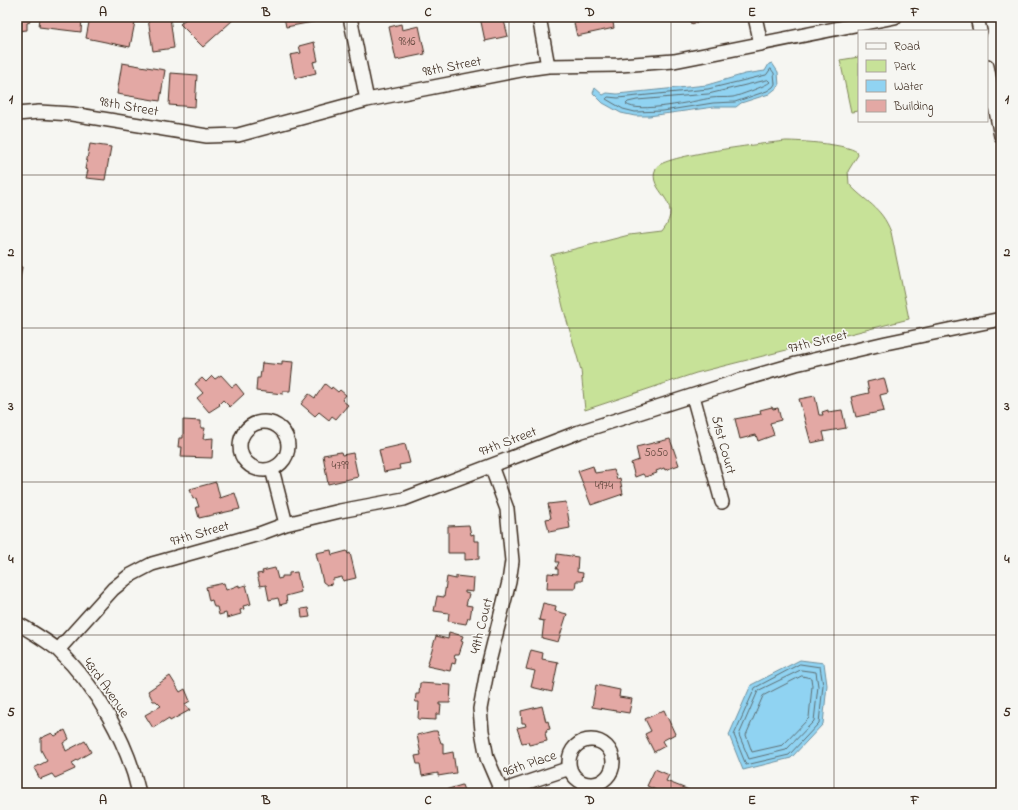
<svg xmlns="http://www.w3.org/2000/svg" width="1018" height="810" font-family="'Indie Flower',sans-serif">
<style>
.green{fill:#c7e298;stroke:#81865b}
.water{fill:#90d3f2;stroke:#6e8f9d}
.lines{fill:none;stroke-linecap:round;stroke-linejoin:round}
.shore{stroke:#5d6e73;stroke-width:1}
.building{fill:#e3a8a4;stroke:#3b2a1e}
.minor-casing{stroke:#3b2a1e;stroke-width:16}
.minor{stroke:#f6f6f2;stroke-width:13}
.grid{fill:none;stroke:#3b2a1e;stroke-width:1;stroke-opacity:0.55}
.labels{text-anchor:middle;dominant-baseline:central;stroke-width:3.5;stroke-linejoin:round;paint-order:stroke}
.number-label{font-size:12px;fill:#654a40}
.street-label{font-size:14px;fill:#3b2a1e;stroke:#f6f6f2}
.neatline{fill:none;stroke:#3b2a1e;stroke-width:1.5}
.grid-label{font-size:13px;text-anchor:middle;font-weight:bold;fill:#3b2a1e}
</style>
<rect width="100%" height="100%" fill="#f6f6f2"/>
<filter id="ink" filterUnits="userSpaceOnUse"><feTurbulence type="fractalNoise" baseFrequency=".025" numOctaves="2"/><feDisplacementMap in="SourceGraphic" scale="8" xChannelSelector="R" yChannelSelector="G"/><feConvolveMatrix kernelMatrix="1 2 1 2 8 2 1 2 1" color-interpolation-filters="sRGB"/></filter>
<g filter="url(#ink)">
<path class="green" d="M 859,57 L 859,111 L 851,112 L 840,60 Z
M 786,141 C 800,141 847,144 857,152 L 858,155 L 848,171 L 849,184 C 865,202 881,206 891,232 L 909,319 L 696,373 L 585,410 L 581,370 L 563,307 L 551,255 L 629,235 L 662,231 C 687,200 645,192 656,168 C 662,155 768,143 786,141 Z"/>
<path class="water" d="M 772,63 L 778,72 L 779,86 L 769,94 L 741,103 L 736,107 L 714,107 L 649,116 L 635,116 L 621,113 L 603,103 L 593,93 L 595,88 L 603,95 L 607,93 L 617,94 L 707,85 L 745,74 L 765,71 L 769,64 Z
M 800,660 L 824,663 L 827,685 L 823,724 L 791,758 L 743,770 L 729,735 L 751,685 Z"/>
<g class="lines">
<path class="shore" d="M 771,69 L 774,73 L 775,84 L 773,87 L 767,91 L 735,102 L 713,103 L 663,111 L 635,112 L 623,109 L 606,99 L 608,97 L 618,98 L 708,89 L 766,75 Z
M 768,80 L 770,82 C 766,86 738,96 733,97 C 726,98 718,97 711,98 C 695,101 638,114 626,104 L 628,102 L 637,100 L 708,94 Z
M 800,664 L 820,667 L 823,685 L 819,723 L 789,755 L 746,765 L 734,735 L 755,688 Z
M 801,670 L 816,672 L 818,686 L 814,721 L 786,750 L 749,759 L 739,735 L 758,691 Z
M 802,676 L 811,678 L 812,686 L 809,718 L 783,745 L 752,752 L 746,735 L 763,696 Z"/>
</g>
<path class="building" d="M 17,17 L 29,17 L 30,22 L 27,23 L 27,30 L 17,31 Z
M 40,17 L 82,17 L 81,32 L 39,27 Z
M 90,17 L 136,17 L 130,47 L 86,38 Z
M 170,17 L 174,48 L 153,51 L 148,19 Z
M 188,17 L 231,17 L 233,20 L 203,47 L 180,24 Z
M 284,17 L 317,17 L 318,21 L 286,27 Z
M 480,17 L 503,17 L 508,36 L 485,41 Z
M 592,17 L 612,17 L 614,28 L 577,36 L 574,23 L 593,19 Z
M 690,17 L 713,17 L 714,18 L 691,24 Z
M 401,24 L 402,30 L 419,26 L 425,54 L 396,60 L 389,27 Z
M 314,42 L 318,61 L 313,62 L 316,73 L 295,78 L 290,55 L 301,53 L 299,46 Z
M 122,63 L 165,70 L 160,101 L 117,94 Z
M 171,73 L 197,75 L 195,107 L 169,105 Z
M 90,144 L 111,147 L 105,180 L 86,178 L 88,170 L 85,169 Z
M 17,266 L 22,267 L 19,285 L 17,285 Z
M 282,361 L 293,362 L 290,391 L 283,391 L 283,394 L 256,391 L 257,378 L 260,378 L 262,363 L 282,365 Z
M 221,375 L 232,387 L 236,384 L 244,394 L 230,407 L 223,400 L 219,404 L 220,405 L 209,412 L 197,398 L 203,393 L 195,384 L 202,378 L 206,382 L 212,376 L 215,379 Z
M 884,378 L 888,393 L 880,395 L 884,411 L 856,417 L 851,397 L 869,393 L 867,382 Z
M 325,384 L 331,389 L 332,387 L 338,392 L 340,390 L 346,395 L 342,400 L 348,405 L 336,419 L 332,416 L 329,420 L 319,412 L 315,416 L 301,404 L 309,394 L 315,398 Z
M 815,396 L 819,415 L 823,415 L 822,412 L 828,410 L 828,412 L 842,410 L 846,428 L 823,432 L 825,440 L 811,443 L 799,399 Z
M 772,407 L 773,409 L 778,408 L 781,420 L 770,423 L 774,435 L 758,441 L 756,435 L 740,439 L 735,419 L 761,414 L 760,410 Z
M 183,420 L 201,421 L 201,428 L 205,428 L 203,439 L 213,438 L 212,458 L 181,457 L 182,447 L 178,447 L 179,438 L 183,438 Z
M 670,439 L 679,465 L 665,470 L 664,468 L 656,471 L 657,473 L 645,477 L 643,474 L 635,477 L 631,463 L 639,460 L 636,447 Z
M 405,444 L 410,463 L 399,465 L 400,469 L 384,472 L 379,450 Z
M 341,452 L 342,455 L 353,453 L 358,477 L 328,484 L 323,455 Z
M 593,466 L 595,473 L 614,470 L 617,479 L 620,478 L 623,494 L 591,505 L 578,471 Z
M 216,482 L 220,498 L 235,493 L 240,509 L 199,518 L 196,507 L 199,507 L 196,498 L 193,499 L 190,489 Z
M 566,502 L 570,528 L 549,532 L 546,519 L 551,518 L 548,504 Z
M 469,525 L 471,535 L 474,534 L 474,541 L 479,541 L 479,559 L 465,560 L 465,553 L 448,553 L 448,526 Z
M 331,550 L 332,555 L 347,551 L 348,554 L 350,553 L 356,578 L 343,581 L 342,577 L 333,579 L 332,584 L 327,585 L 323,582 L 316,553 Z
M 557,554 L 578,557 L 577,572 L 583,573 L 582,581 L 576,581 L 575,589 L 547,589 L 548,573 L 558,574 L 558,569 L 556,569 L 559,562 L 556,562 Z
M 275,568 L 278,579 L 282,578 L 282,576 L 289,576 L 289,573 L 297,572 L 301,592 L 286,596 L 287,603 L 280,605 L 278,598 L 269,600 L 266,585 L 260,586 L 257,574 L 263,573 L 262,571 Z
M 456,576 L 474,578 L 473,592 L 465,591 L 465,593 L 469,594 L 466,605 L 472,606 L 470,618 L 468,618 L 466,624 L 448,621 L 449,613 L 434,611 L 437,596 L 444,597 L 447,577 L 456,579 Z
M 224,583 L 226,590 L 239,585 L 239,587 L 246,585 L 251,604 L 243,606 L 244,609 L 240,610 L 241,614 L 227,618 L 226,613 L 219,615 L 217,607 L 214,607 L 212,600 L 209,601 L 206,587 Z
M 543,603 L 556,606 L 555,611 L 567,614 L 558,642 L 542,638 L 544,621 L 539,620 Z
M 308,608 L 310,617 L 302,618 L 301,609 Z
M 449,632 L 463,636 L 461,641 L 463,642 L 459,654 L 455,654 L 454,657 L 456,658 L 455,664 L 452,663 L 450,671 L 427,666 L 436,636 L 448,639 Z
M 531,650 L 543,653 L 542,659 L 558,662 L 552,692 L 531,687 L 535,671 L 526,669 Z
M 170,676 L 180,692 L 185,689 L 190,701 L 185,704 L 190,710 L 170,721 L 169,718 L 153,728 L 145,715 L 161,706 L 156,701 L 153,701 L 148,691 Z
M 420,683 L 451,685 L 450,703 L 439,703 L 439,705 L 441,705 L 440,714 L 436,714 L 436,720 L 418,719 L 419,702 L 415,702 L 416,694 L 419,694 Z
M 596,685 L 620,690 L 619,697 L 632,699 L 629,713 L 592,707 Z
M 542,706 L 546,722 L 548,721 L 550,729 L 546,730 L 547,732 L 545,733 L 547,741 L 529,745 L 528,742 L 522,743 L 517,728 L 526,726 L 525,723 L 522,723 L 521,711 Z
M 664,710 L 675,734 L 662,741 L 665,746 L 654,752 L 645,734 L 651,731 L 645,719 Z
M 65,730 L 69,739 L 63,743 L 66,751 L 85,741 L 91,752 L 72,763 L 75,769 L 55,778 L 52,774 L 40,779 L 34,768 L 47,761 L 41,750 L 41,738 L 52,733 L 55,736 Z
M 433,731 L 437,731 L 441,743 L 443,743 L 443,754 L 453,752 L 456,773 L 438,776 L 438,773 L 422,776 L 420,764 L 417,764 L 415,756 L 421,755 L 417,735 Z
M 655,769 L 669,775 L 666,781 L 689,790 L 687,793 L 655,793 L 656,790 L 647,786 Z
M 462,785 L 465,793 L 435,793 Z"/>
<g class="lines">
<defs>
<path id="minor" d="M 350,17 L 367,100
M 539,17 L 548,66
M 755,17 L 761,44
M 977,17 L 980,31
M 987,66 L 1001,136
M 17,114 L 39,112 L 72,114 L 207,136 L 238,135 L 367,100 L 526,69 L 548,66 L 620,65 L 674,61 L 895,17
M 693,396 L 722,502
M240 446a24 24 0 1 1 48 0a24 24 0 1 1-48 0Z
M 491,466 L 507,509 L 512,561 L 509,582 L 488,666 L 480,709 L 482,731 L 487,758 L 502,793
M 272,469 L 286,524
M 17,623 C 30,631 46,640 58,650 C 96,686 128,743 139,793
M 58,650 L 113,589 L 129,576 L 152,564 L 259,534 L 286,524 L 340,511 L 404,499 L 579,432 L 741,380 L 796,364 L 886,343 L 1001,319
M569 762a22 22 0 1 1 44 0a22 22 0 1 1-44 0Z
M 501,791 L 570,768"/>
</defs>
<use href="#minor" class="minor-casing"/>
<use href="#minor" class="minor"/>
</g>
</g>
<path class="grid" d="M 184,17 L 184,793M 347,17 L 347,793M 509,17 L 509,793M 671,17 L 671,793M 834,17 L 834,793M 17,175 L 1001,175M 17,328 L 1001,328M 17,482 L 1001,482M 17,635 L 1001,635"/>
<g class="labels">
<g class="number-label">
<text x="407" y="42">9816</text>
<text x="656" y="453">5050</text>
<text x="340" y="466">4799</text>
<text x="604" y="486">4974</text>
</g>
<g class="street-label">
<text transform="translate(452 67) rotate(-11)">98th Street</text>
<text transform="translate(129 107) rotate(10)">98th Street</text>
<text transform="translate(818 342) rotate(-14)">97th Street</text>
<text transform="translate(508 442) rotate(-21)">97th Street</text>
<text transform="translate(723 445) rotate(75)">51st Court</text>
<text transform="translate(200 534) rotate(-16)">97th Street</text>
<text transform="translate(482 626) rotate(-76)">49th Court</text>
<text transform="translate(106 688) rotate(55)">43rd Avenue</text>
<text transform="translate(530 764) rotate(-19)">96th Place</text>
</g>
</g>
<rect width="1018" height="810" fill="none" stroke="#f6f6f2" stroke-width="44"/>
<rect x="858" y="30" width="130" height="92" fill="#f6f6f2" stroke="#aba49d"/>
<rect x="866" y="43" width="20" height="6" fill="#f6f6f2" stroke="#aba49d"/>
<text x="894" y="50" font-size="12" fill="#3b2a1e">Road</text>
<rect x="866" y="60" width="20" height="12" fill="#c7e298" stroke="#aba49d"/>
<text x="894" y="70" font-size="12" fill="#3b2a1e">Park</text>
<rect x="866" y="80" width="20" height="12" fill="#90d3f2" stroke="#aba49d"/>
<text x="894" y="90" font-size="12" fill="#3b2a1e">Water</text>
<rect x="866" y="100" width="20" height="12" fill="#e3a8a4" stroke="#aba49d"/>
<text x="894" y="110" font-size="12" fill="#3b2a1e">Building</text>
<rect x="22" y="22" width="974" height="766" class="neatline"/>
<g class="grid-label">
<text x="103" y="16">A</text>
<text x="266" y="16">B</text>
<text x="428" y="16">C</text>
<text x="590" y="16">D</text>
<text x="752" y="16">E</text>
<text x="915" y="16">F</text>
<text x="11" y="103">1</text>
<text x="1007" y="103">1</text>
<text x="11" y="256">2</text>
<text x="1007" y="256">2</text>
<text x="11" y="410">3</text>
<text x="1007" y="410">3</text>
<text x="11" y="563">4</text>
<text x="1007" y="563">4</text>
<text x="11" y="716">5</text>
<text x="1007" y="716">5</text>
<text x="103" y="804">A</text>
<text x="266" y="804">B</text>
<text x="428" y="804">C</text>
<text x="590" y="804">D</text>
<text x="752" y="804">E</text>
<text x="915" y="804">F</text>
</g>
</svg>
